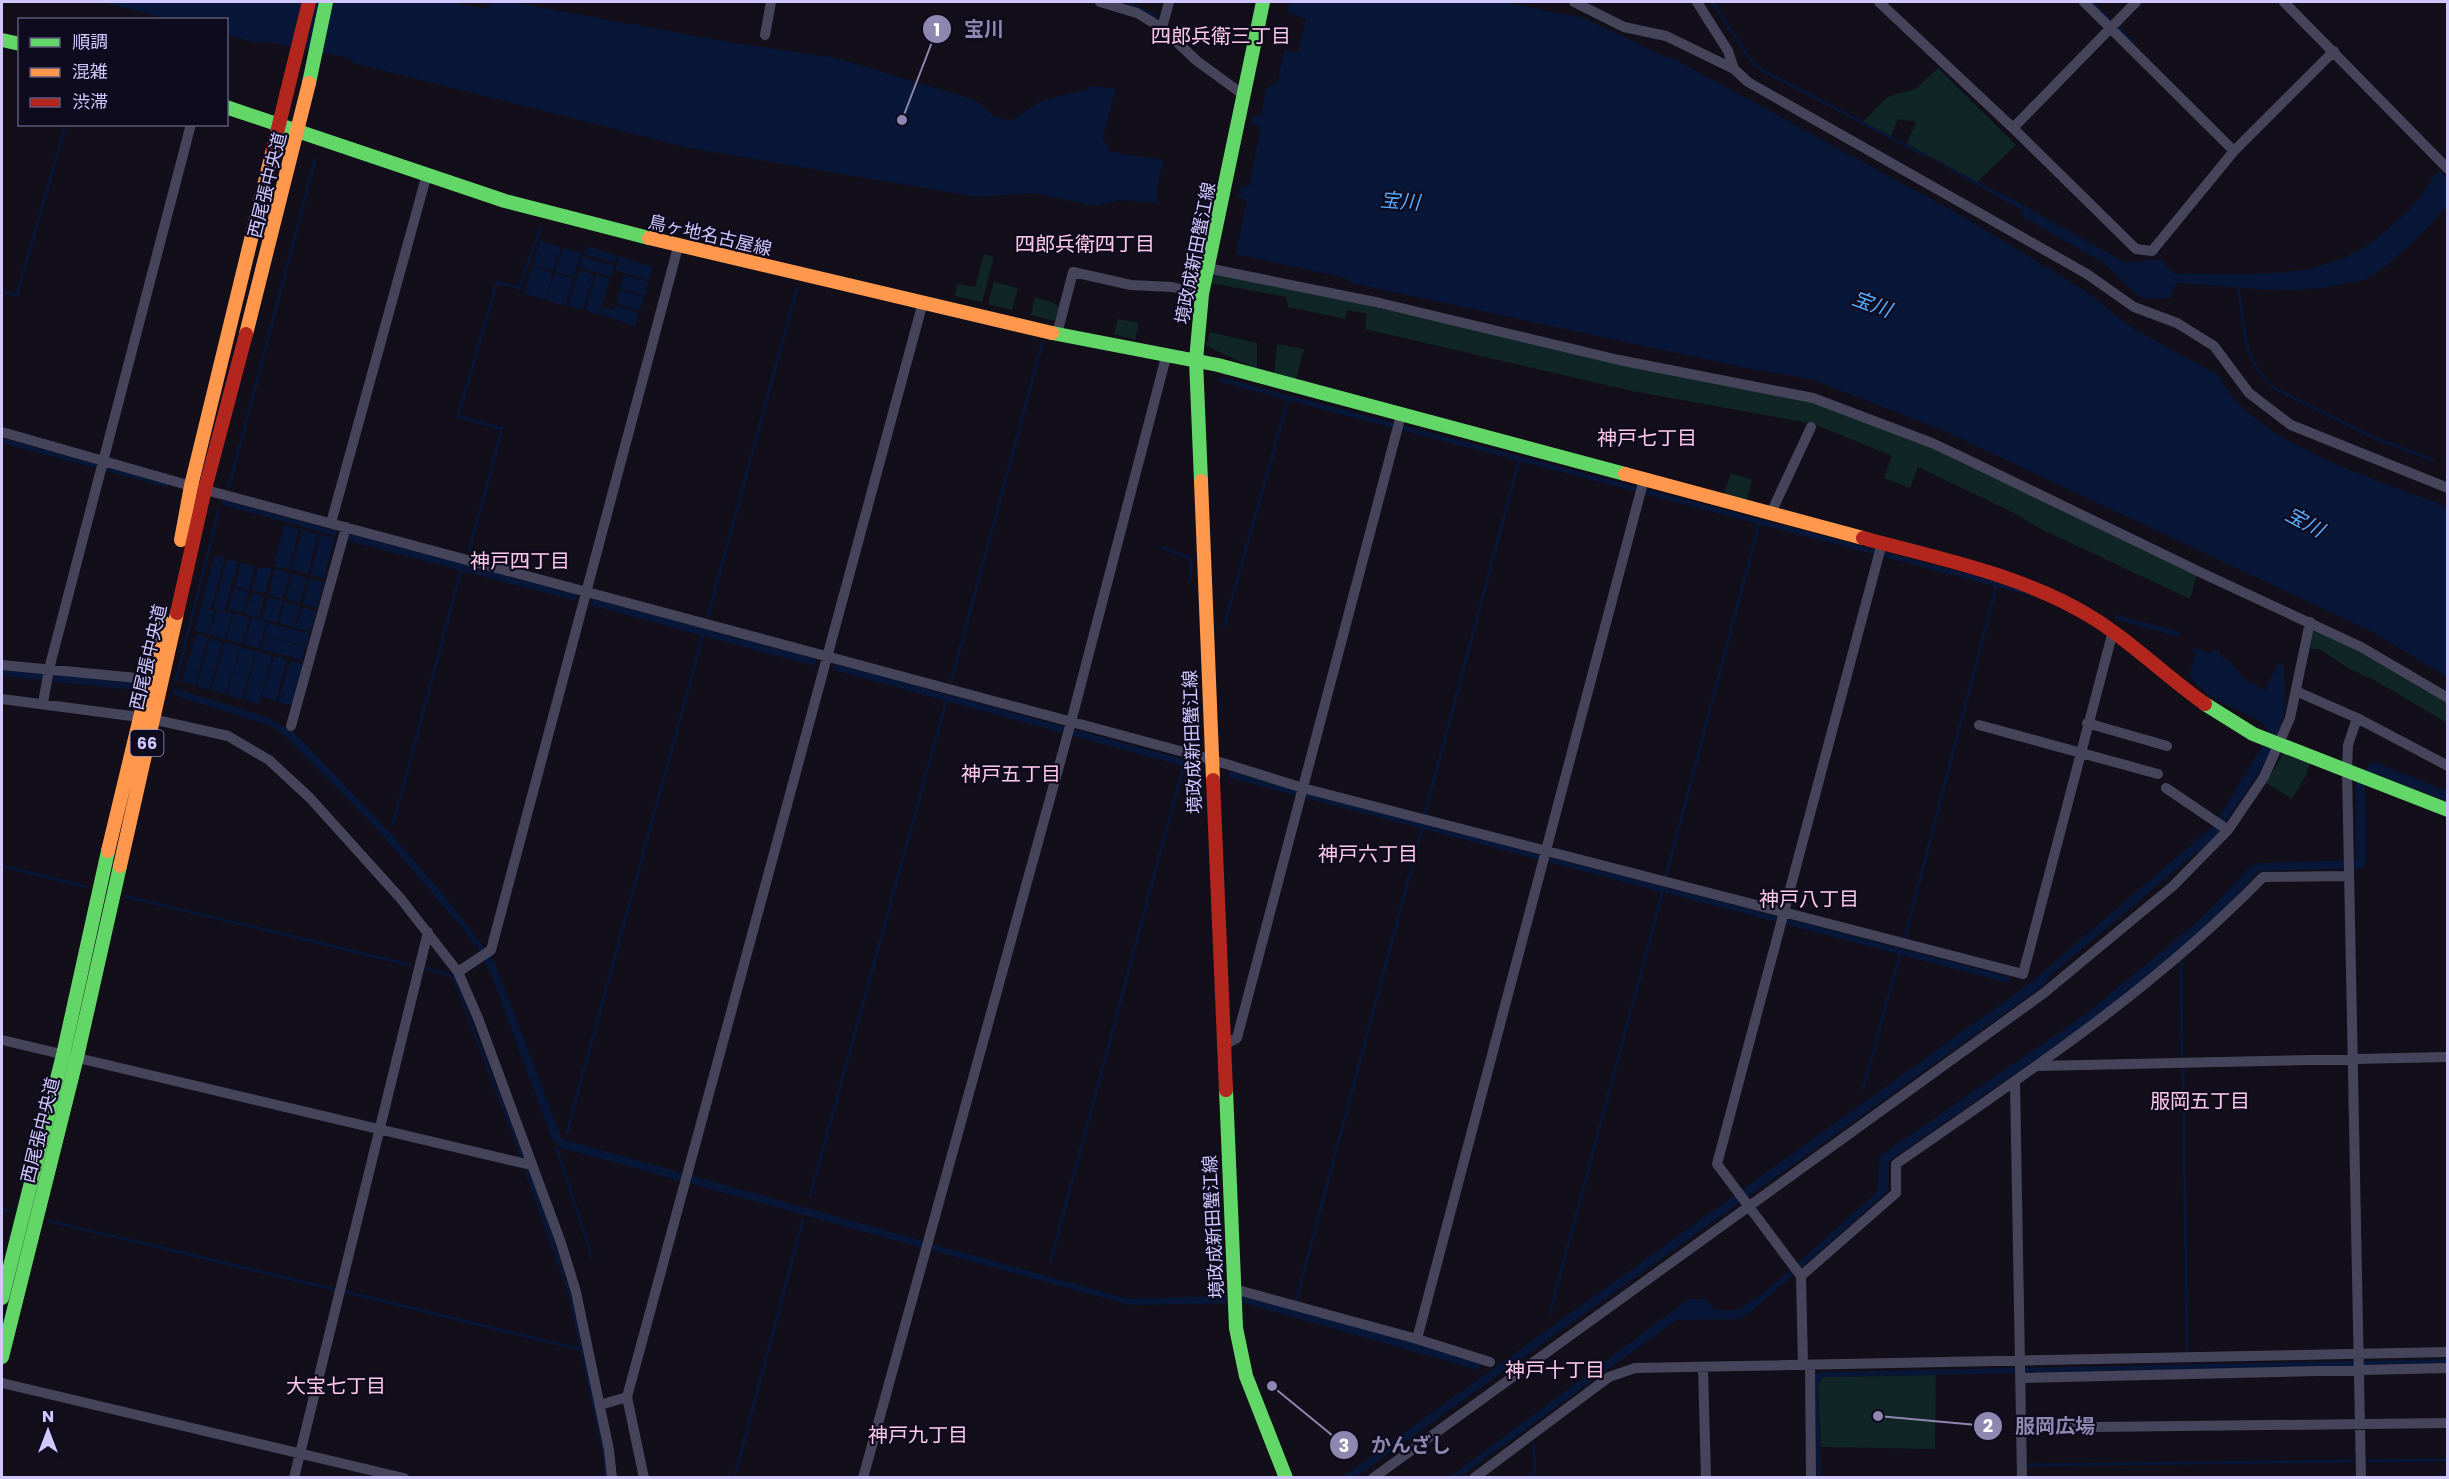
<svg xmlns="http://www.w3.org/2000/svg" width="2449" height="1479" font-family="Poppins,'Noto Sans JP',sans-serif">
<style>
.green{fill:#0f2526}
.water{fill:#081737}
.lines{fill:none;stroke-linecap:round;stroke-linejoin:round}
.stream{stroke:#081737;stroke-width:3}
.street{stroke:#45445b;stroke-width:10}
.fast{stroke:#63d668;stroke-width:14}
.slow{stroke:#ff974d;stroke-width:14}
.jam{stroke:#b3261e;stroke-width:14}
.labels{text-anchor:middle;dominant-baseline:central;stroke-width:4.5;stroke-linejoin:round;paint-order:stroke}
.shield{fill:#0f0b1e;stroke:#968fbc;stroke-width:1.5}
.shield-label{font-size:16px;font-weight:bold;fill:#d0c8ff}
.street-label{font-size:18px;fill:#d0c8ff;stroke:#0f0b1e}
.neighbourhood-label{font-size:20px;fill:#ffcaea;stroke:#0f0b1e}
.water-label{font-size:20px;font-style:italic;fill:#56abff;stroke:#0f0b1e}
.leader{fill:none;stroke:#8e87af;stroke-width:2}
.callout-dot{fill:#8e87af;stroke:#0f0b1e;stroke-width:2}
.mark-label{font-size:18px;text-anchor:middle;font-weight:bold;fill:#fff}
.callout-label{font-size:20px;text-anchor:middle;font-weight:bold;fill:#8e87af;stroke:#0f0b1e;stroke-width:4.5;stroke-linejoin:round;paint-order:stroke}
</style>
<rect width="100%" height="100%" fill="#120f1a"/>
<path class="green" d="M 1938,68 L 2016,145 L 1977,182 L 1907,144 L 1916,122 L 1898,119 L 1891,136 L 1863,122 L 1887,97 L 1915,89 Z
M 984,254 L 994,257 L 982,302 L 955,296 L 957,284 L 975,287 Z
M 1211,275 L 1225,275 L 1811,401 L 1963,460 L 2197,574 L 2190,599 L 2041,529 L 2012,512 L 1918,467 L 1910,488 L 1884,478 L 1892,456 L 1814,424 L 1632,391 L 1365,329 L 1367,314 L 1347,310 L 1345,319 L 1288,307 L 1286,297 L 1211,283 Z
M 994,282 L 1018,288 L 1012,310 L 988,304 Z
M 1035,297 L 1054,303 L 1059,307 L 1055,321 L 1031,315 Z
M 1118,319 L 1139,323 L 1135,340 L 1114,334 Z
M 1210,332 L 1257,343 L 1257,369 L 1206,346 Z
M 1277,344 L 1304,349 L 1296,380 L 1274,375 Z
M 1731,473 L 1752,480 L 1746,502 L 1723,496 Z
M 2316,631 L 2337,639 L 2447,703 L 2447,723 L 2376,681 L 2348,668 L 2320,649 L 2310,649 L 2313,633 Z
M 2284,752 L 2310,762 L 2306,775 L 2292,799 L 2266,783 Z
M 1936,1375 L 1935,1449 L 1821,1447 L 1818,1385 L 1822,1377 Z"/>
<path class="water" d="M 101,2 L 458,2 L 460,5 L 485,8 L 494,2 L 510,2 L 735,43 L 836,58 L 975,100 L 996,118 L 1013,120 L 1038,102 L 1087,89 L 1088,86 L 1116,89 L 1103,137 L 1110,152 L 1164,160 L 1157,186 L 1157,203 L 1120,200 L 1095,206 L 1032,193 L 978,197 L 689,148 L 354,63 L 349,58 L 263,41 L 258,43 L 227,35 L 226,20 L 168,19 Z
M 1290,2 L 1501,2 L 1584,18 L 1667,58 L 1669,56 L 1962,216 L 2082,289 L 2134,329 L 2220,376 C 2248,443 2383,481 2447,507 L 2447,677 L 2373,632 L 1942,430 L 1811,379 L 1756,370 L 1351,283 L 1346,278 L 1239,255 L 1236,252 L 1247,200 L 1238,198 L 1242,185 L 1249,187 L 1261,127 L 1252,124 L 1252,116 L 1261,116 L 1266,89 L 1278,81 L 1284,50 L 1298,52 L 1306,19 L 1288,13 Z
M 1923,154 L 2014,200 L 2126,263 L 2161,259 L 2175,274 C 2248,272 2321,285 2382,234 C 2396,222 2410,210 2421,196 C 2428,186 2430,177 2440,171 L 2447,178 L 2447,206 C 2433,223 2388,268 2370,277 C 2362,281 2351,282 2343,284 C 2286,297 2232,285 2176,283 L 2170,298 L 2147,299 L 2138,296 L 2104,263 L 2023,217 L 2023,211 Z
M 540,240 L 561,247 L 553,271 L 533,265 Z
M 587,246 L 617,256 L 615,263 L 584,254 Z
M 563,248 L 581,253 L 574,277 L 555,271 Z
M 583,256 L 614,266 L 611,277 L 580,268 Z
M 619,256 L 653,267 L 648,280 L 615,270 Z
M 532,266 L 553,273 L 545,300 L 524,293 Z
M 579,270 L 594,275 L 583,310 L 568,306 Z
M 555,273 L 574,279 L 565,306 L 546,300 Z
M 596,275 L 610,279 L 599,315 L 585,310 Z
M 624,275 L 649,282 L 645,296 L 620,288 Z
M 620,290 L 644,297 L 640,311 L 616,304 Z
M 615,306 L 639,313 L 635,326 L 601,315 L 603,307 L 613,310 Z
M 1219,377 L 2018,587 L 2055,602 L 1283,399 L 1218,381 Z
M 2,438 L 168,484 L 169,488 L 2,443 Z
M 223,500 L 337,531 L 336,536 L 222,505 Z
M 284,525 L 299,529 L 289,569 L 274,566 Z
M 302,530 L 318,534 L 308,574 L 291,570 Z
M 350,534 L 576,594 L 577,601 L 348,541 Z
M 320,535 L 335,538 L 324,579 L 311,575 Z
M 215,555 L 225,558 L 211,608 L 201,606 Z
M 227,559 L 238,562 L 224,612 L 213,609 Z
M 241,563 L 255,567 L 249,590 L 235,586 Z
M 258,568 L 272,568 L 265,594 L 252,590 Z
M 275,569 L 290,573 L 283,599 L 269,595 Z
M 292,574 L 307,578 L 300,603 L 286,599 Z
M 309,579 L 324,582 L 317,608 L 303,604 Z
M 234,588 L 249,592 L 243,613 L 228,609 Z
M 252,593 L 264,597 L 259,618 L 245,614 Z
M 268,597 L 283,601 L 277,623 L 262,619 Z
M 592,599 L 816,659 L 814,666 L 590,605 Z
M 285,602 L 300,606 L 294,628 L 279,623 Z
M 201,607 L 214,611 L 208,634 L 194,630 Z
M 302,607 L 317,611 L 310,632 L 296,628 Z
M 216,611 L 232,613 L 225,639 L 209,635 Z
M 234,613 L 250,618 L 242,644 L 226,639 Z
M 2114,614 L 2180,632 L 2178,637 L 2115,619 Z
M 252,618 L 267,622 L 259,649 L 244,644 Z
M 268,623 L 310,634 L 306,646 L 265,635 Z
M 196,634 L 208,638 L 195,685 L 182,682 Z
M 265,636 L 306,647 L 302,660 L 261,649 Z
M 210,638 L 223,642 L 209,690 L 197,686 Z
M 225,642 L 240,646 L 226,694 L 211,690 Z
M 241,647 L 256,651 L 242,699 L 227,695 Z
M 2194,647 L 2211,654 L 2213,649 L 2220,651 L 2220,657 L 2230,661 L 2245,680 L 2265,690 L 2279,662 L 2284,664 L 2285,708 L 2280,736 L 2257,776 L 2215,837 L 2051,975 L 2043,986 L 1356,1477 L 1341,1478 L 2030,983 L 2213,826 L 2270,734 C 2260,715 2236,711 2219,701 C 2207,694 2198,686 2189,676 L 2196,653 L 2192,651 Z
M 257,651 L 272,656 L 259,704 L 244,700 Z
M 274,656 L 287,660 L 276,701 L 262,697 Z
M 290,661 L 304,664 L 292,706 L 278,702 Z
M 835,664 L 1201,764 L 1201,771 L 833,670 Z
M 2,668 L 135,683 L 133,690 L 2,676 Z
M 174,688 L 266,717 L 296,734 L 393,836 L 447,899 L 494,961 L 562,1139 L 1128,1299 L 1243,1295 L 1483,1362 L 1478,1370 L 1243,1303 L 1129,1305 L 562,1148 L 552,1139 L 493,979 L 479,950 L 457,922 L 368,819 L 286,737 L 271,726 L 173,695 Z
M 2372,761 L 2447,791 L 2447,801 L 2373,773 L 2365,784 L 2366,863 L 2363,868 L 2259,871 L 2215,919 L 2093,1020 L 1889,1161 L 1888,1191 L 1753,1310 L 1739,1319 L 1676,1320 L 1460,1477 L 1448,1478 L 1689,1299 L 1705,1299 L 1716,1310 L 1738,1310 L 1764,1293 L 1877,1192 L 1880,1156 L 2087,1013 L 2196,923 L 2251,866 L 2259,863 L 2356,860 L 2356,781 Z
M 1229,771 L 1307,794 L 2010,977 L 2008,983 L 1229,778 Z
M 529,1170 C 565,1267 597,1374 608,1477 L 605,1477 L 602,1450 L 568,1294 L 525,1172 Z
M 2448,1359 L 2447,1365 L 1822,1377 L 1818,1385 L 1821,1478 L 1817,1477 L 1815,1375 L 1821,1372 Z"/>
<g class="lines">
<path class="stream" d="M 1712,2 L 1753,63 L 1762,70 L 1926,156
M 2092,2 L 2111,21
M 1128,3 L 1155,16
M 2119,28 L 2132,42
M 2238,287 C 2246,329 2239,356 2274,388 L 2375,438 L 2432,460
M 2,292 L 17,295 L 66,124
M 229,487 L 315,160
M 1162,548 L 1191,558 L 1191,580
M 469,551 L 502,429 L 458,416 L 497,282 L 519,288 L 540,229
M 708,616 L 797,288
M 1224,626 L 1288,400
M 176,680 L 219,509
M 951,682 L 1042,344
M 1425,813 L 1519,461
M 393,824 L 461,571
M 2,866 L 86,887
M 1666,876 L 1759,524
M 125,896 L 410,965
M 1905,937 L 1996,587
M 2181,962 L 2182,1059
M 425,968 L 452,976 L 454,979 L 522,1157
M 2183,1067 L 2187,1350
M 1863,1089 L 1900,954
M 567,1132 L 703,635
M 557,1149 L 592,1257
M 810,1196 L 946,702
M 2,1209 L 8,1211
M 49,1221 L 333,1289
M 1051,1260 L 1183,768
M 346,1292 L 579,1349
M 1296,1301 L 1422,828
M 1550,1313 L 1663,890
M 1534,1444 L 1535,1478
M 2369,1461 L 2448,1460
M 2028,1465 L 2354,1461
M 734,1478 L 803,1220"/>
<path class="street" d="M 1100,2 L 1137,13 L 1162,28 L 1197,61 L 1245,96
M 1574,2 L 1624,27 L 1666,36 L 1734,69 L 1748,82 L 2087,274 L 2134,307 L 2177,323 L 2214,346 L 2249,393 L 2291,425 L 2448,488
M 1697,2 L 1728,51 L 1734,69
M 1879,2 L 2013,128 L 2136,249 L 2152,251 L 2234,151 L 2334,51
M 2084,2 L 2234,151
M 2284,2 L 2448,169
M 1162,28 L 1169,2
M 765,35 L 771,2
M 2013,128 L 2136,2
M 1207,268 L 1380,303 L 1619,360 L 1813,398 L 1932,443 L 1964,458 L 2204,574 L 2361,647 L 2448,698
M 1057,334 L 1073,272 L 1131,285 L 1172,287 L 1202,294
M 2,432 L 191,486 L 1210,759 L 1303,788 L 2023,974 L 2113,631
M 1771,513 L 1811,427
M 331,523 L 427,174
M 2,665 L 147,679
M 2298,692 L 2357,718 L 2448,766
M 2,699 L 139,717
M 43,703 L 49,669 L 191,124
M 2357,718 L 2348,745 L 2347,769 L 2361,1478
M 152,719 L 228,736 L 269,760 L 310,798 L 401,899 L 458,972 L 478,1018 L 561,1243 L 576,1292 L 609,1450 L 612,1478
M 2087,723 L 2167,746
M 1979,725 L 2158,774
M 291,726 L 346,527
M 2166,788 L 2228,830
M 458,972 L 491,950 L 678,247
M 2,1040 L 531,1165
M 1222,1046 L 1237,1038 L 1401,415
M 2038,1066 L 2448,1057
M 2015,1081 L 2022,1478
M 1801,1276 L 1717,1164 L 1882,543
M 1234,1289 L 1417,1339 L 1490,1362
M 1417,1339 L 1644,479
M 1803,1365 L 1801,1276 L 1896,1193 L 1896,1164 C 2025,1074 2152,991 2263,877 L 2347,876
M 1810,1365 L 1811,1478
M 1703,1368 L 1706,1478
M 2021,1378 L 2448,1368
M 2,1383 L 404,1478
M 600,1405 L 627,1397
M 2021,1428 L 2448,1423
M 294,1478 L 428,932
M 644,1478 L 627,1397 L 923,302
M 863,1478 L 1070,726 L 1166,357
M 1373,1478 L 2044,993 L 2173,886 L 2228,830 L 2264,777 L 2290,718 L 2310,622
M 1474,1478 L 1609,1377 L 1635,1368 L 2448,1352"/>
<path class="fast" d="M 2,40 L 20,44
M 309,83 L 326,2
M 226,107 L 505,201 L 649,238
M 1052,333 L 1218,365 L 1625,474
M 1201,481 L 1196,360 L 1202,294 L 1263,2
M 2205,704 L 2253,734 L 2448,810
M 1226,1090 L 1236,1328 L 1246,1376 L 1286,1478
M 2,1298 L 63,1055 L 108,851
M 2,1357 L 77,1057 L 120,866"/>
<path class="slow" d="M 649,238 L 1052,333
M 246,334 L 309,83
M 1625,474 L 1863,538
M 1201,481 L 1213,780
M 181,540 L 191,486 L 273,149
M 108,851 L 163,622
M 120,866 L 177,613"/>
<path class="jam" d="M 273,149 L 309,2
M 1863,538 C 1940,559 2019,574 2088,615 C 2130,640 2165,676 2205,704
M 177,613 L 205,489 L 246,334
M 1213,780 L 1226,1090"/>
</g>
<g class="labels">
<rect class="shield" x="130.5" y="730" width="33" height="26" rx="4.5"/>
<g class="shield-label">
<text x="147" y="743">66</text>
</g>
<g class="street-label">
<text transform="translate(267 185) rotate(-76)">西尾張中央道</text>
<text transform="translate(710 235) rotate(13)">鳥ヶ地名古屋線</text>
<text transform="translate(1195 253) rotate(-79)">境政成新田蟹江線</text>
<text transform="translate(148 657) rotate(-77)">西尾張中央道</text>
<text transform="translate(1192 742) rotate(-92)">境政成新田蟹江線</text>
<text transform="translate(40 1130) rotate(-76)">西尾張中央道</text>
<text transform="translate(1213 1227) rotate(-93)">境政成新田蟹江線</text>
</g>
<g class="neighbourhood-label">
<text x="1221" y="36">四郎兵衛三丁目</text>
<text x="1085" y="244">四郎兵衛四丁目</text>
<text x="1647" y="438">神戸七丁目</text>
<text x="520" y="561">神戸四丁目</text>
<text x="1011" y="774">神戸五丁目</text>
<text x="1368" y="854">神戸六丁目</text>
<text x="1809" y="899">神戸八丁目</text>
<text x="2200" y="1101">服岡五丁目</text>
<text x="1555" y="1370">神戸十丁目</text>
<text x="336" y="1386">大宝七丁目</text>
<text x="918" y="1435">神戸九丁目</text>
</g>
<g class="water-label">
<text transform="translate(1400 201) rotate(4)">宝川</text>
<text transform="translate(1872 304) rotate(20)">宝川</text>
<text transform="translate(2305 522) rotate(29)">宝川</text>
</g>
</g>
<path class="leader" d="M902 120L937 29M1878 1416L1988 1426M1272 1386L1344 1445"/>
<g class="callout-dot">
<circle cx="902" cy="120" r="6"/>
<circle cx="1878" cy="1416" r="6"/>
<circle cx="1272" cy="1386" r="6"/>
<circle cx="937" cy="29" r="15"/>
<circle cx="1988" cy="1426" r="15"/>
<circle cx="1344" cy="1445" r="15"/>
</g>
<g class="mark-label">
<text x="937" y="36">1</text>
<text x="1988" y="1432">2</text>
<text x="1344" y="1452">3</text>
</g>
<g class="callout-label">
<text x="984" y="36">宝川</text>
<text x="2055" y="1433">服岡広場</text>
<text x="1411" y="1452">かんざし</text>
</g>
<rect width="2449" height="1479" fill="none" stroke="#d0c8ff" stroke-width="6"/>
<rect x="18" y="18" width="210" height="108" fill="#0f0b1e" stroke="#5c5778" stroke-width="1.5"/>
<rect x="30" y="38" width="30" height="9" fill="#63d668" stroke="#5c5778" stroke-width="1.5"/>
<text x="72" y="48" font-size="18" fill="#d0c8ff">順調</text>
<rect x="30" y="68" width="30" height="9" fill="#ff974d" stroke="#5c5778" stroke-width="1.5"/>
<text x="72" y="78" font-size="18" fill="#d0c8ff">混雑</text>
<rect x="30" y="98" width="30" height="9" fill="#b3261e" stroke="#5c5778" stroke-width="1.5"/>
<text x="72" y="108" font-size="18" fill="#d0c8ff">渋滞</text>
<g transform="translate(48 1431)" stroke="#0f0b1e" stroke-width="4.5" paint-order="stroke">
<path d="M0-4.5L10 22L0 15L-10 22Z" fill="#d0c8ff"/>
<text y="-9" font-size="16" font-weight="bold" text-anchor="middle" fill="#d0c8ff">N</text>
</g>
</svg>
